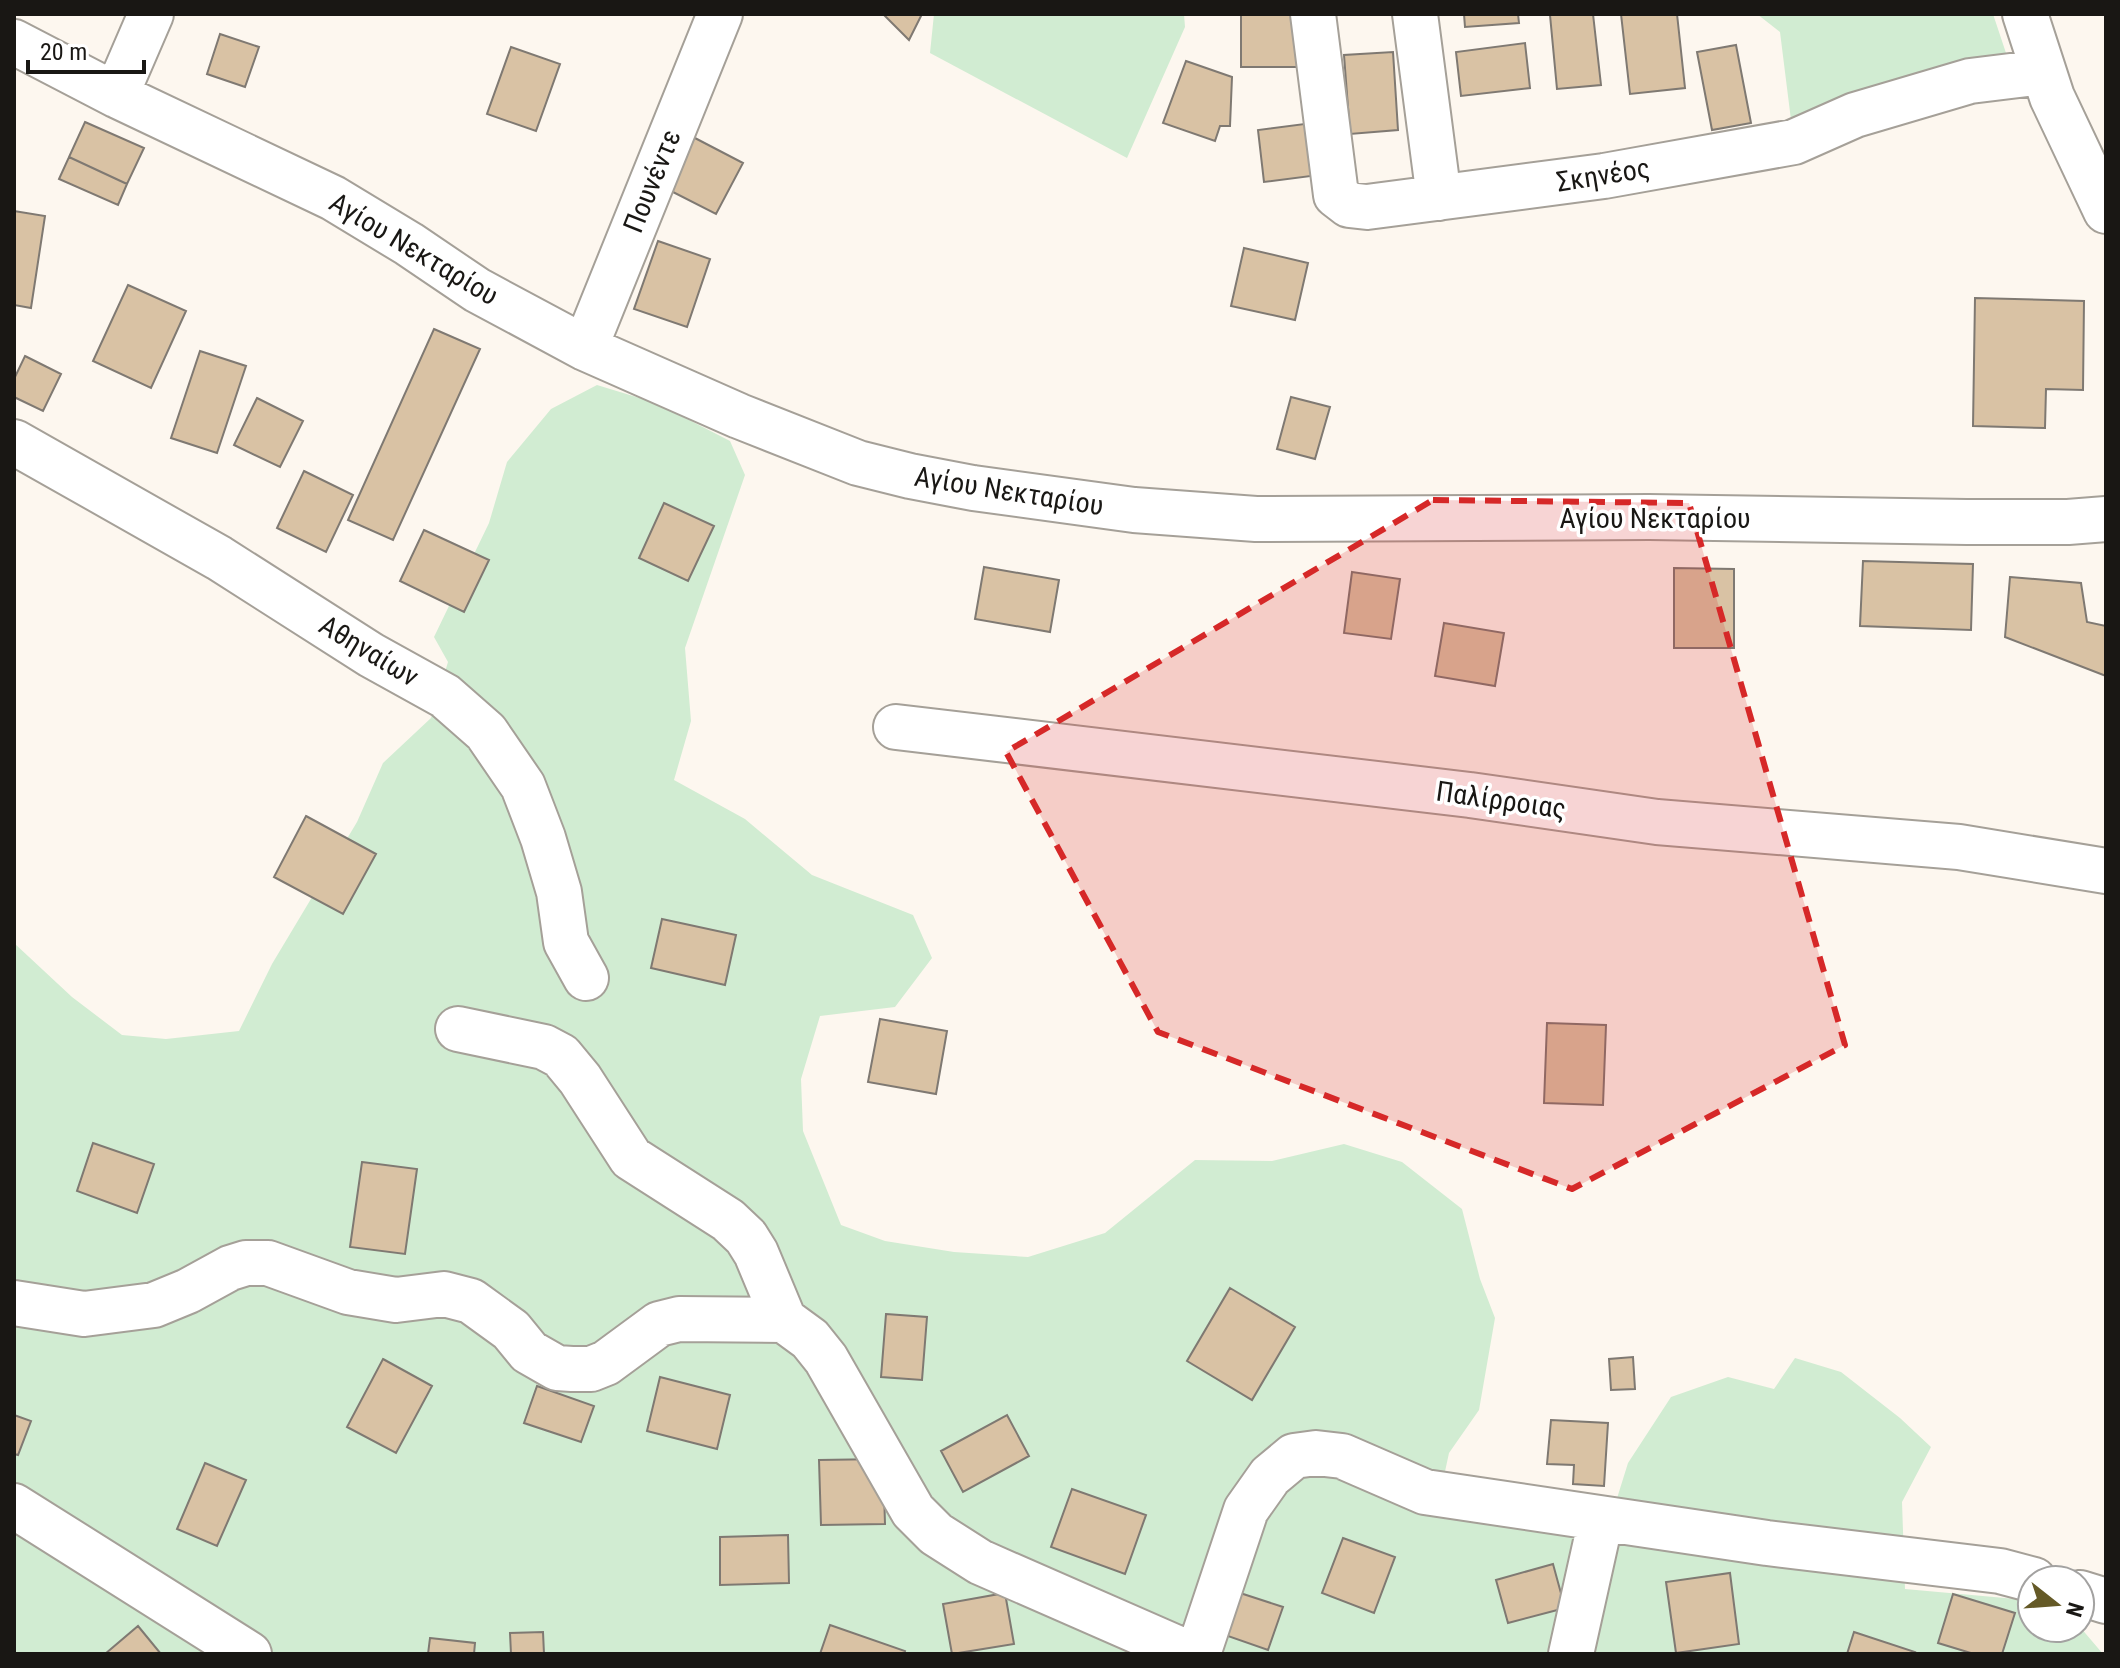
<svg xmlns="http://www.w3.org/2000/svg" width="2120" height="1668" font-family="'Roboto Condensed',sans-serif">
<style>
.green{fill:#d1ecd2}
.building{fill:#d9c2a4;stroke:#7f7972;stroke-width:2}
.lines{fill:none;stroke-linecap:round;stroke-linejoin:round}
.minor-casing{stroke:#a5a098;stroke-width:48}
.minor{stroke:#fff;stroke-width:44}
.marked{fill:#d62828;fill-opacity:0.2;stroke:#d62828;stroke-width:6;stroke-dasharray:16 10;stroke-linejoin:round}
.labels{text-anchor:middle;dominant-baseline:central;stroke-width:7;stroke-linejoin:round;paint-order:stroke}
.street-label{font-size:28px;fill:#191714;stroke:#fff}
</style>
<rect width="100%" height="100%" fill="#fdf7ef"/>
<path class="green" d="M 934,14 L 1184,14 L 1185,27 L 1127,158 L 930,53 Z
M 1757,14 L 1993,14 L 2017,86 L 1793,136 L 1780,32 Z
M 597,385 L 656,403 L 730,441 L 745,475 L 685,648 L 691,721 L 674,780 L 745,819 L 812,875 L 913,915 L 932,958 L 895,1007 L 820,1016 L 801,1079 L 803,1131 L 841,1225 L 885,1241 L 954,1252 L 1028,1257 L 1105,1233 L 1195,1160 L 1272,1161 L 1344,1144 L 1402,1162 L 1462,1209 L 1480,1279 L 1495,1318 L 1479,1410 L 1449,1453 L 1436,1513 L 1604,1540 L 1628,1463 L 1671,1397 L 1728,1377 L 1774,1389 L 1795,1358 L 1841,1372 L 1900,1418 L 1931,1447 L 1902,1502 L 1905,1589 L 2027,1600 L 2032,1602 L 2032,1628 L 2080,1627 L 2103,1654 L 14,1654 L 14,943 L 72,997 L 122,1035 L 166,1039 L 239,1031 L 272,964 L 357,822 L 383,763 L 431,718 L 448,662 L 434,637 L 489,523 L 507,462 L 551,409 Z"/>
<path class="building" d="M 883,14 L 922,14 L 909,40 Z
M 1241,14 L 1302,14 L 1301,67 L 1241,67 Z
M 1464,14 L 1518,14 L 1519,23 L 1465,27 Z
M 1593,14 L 1601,85 L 1557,89 L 1550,15 Z
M 1621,14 L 1677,14 L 1685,88 L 1630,94 Z
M 220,34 L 259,47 L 245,87 L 207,74 Z
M 1525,43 L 1530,88 L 1461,96 L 1456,52 Z
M 1736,45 L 1751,123 L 1712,130 L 1697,52 Z
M 511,47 L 560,64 L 536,131 L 487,114 Z
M 1393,52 L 1398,130 L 1350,134 L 1344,55 Z
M 1186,61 L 1232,77 L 1230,126 L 1220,126 L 1215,141 L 1163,123 Z
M 85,122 L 144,148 L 127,184 L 69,157 Z
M 1312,123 L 1319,175 L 1264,182 L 1258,130 Z
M 693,137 L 743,163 L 716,214 L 667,189 Z
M 69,157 L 127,184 L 118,205 L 59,179 Z
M 14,211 L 45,216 L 31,308 L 14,305 Z
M 658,241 L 710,259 L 687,327 L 634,309 Z
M 1244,248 L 1308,263 L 1295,320 L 1231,306 Z
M 128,285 L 186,311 L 151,388 L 93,361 Z
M 1975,298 L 2084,301 L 2083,390 L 2046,389 L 2045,428 L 1973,426 Z
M 434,329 L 480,349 L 393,540 L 348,520 Z
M 200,351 L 246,366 L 217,453 L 171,438 Z
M 25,356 L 61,374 L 43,411 L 14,397 L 14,379 Z
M 1291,397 L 1330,407 L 1315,459 L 1277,449 Z
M 257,398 L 303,421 L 280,467 L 234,445 Z
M 304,471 L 353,495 L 326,552 L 277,528 Z
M 664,503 L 714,526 L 688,581 L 639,558 Z
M 424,530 L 489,560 L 464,612 L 400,581 Z
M 1863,561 L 1973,564 L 1971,630 L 1860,626 Z
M 984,567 L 1059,580 L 1050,632 L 975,619 Z
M 1674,568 L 1734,569 L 1734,648 L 1674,648 Z
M 1352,572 L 1400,579 L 1391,639 L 1344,633 Z
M 2010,577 L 2081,583 L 2087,622 L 2106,626 L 2106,676 L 2005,637 Z
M 1444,623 L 1504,633 L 1495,686 L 1435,676 Z
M 306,816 L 376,854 L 343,914 L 274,877 Z
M 662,919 L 736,935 L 725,985 L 651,968 Z
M 880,1019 L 947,1031 L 936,1094 L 868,1082 Z
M 1547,1023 L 1606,1025 L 1603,1105 L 1544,1103 Z
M 93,1143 L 154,1164 L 137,1213 L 77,1191 Z
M 362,1162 L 417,1169 L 405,1254 L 350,1247 Z
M 1230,1288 L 1295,1327 L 1252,1400 L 1187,1361 Z
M 886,1314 L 927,1317 L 922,1380 L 881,1377 Z
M 1633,1357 L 1635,1389 L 1611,1390 L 1609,1359 Z
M 383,1359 L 432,1386 L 396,1453 L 347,1427 Z
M 660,1377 L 730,1395 L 717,1449 L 647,1431 Z
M 537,1386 L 594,1406 L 581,1442 L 524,1423 Z
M 14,1415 L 31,1421 L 18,1455 L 14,1454 Z
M 1007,1415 L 1029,1456 L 963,1492 L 941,1451 Z
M 1551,1420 L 1608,1423 L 1604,1486 L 1573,1484 L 1574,1465 L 1547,1464 Z
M 883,1459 L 885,1524 L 821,1525 L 819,1460 Z
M 205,1463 L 246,1480 L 217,1546 L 177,1529 Z
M 1072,1489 L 1146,1515 L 1125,1574 L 1051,1547 Z
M 788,1535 L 789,1583 L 720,1585 L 720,1537 Z
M 1343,1538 L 1395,1557 L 1374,1613 L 1322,1593 Z
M 1553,1564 L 1565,1608 L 1508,1623 L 1496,1580 Z
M 1730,1573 L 1739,1644 L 1676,1653 L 1666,1582 Z
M 1237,1592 L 1283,1607 L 1268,1650 L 1222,1634 Z
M 1005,1593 L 1014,1644 L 952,1654 L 943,1604 Z
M 1953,1594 L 2015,1613 L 2002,1654 L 1974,1654 L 1938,1643 Z
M 830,1625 L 905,1651 L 904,1654 L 820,1654 Z
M 138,1626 L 161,1654 L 105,1654 Z
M 543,1632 L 544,1654 L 511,1654 L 510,1633 Z
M 1854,1632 L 1915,1652 L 1914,1654 L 1847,1654 Z
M 430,1638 L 475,1643 L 474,1654 L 428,1654 Z"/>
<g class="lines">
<defs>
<path id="minor" d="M 1313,14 L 1336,195 L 1349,205 L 1367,207 L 1604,176 L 1794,142 L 1855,115 L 1970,81 L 2043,72
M 1415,14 L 1439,198
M 2025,14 L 2052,97 L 2106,211
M 14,42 L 116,95 L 333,198 L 409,244 L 477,290 L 585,348 L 739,416 L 858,463 L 910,476 L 973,488 L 1134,510 L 1256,519 L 1649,517 L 1967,522 L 2068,522 L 2106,519
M 116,95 L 151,14
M 585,348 L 720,14
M 14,442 L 219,558 L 371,655 L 445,696 L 486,732 L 523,786 L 543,838 L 559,892 L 566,942 L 586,978
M 896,727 L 1470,795 L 1657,822 L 1959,847 L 2106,871
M 458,1029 L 544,1047 L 561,1056 L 580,1079 L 631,1158 L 728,1220 L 746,1237 L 756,1253 L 784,1320 L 810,1339 L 826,1359 L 913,1511 L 936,1534 L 980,1562 L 1190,1654
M 14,1303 L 84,1314 L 154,1305 L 188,1291 L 230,1268 L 246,1263 L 268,1263 L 348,1292 L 396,1300 L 444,1294 L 471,1301 L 511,1330 L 529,1352 L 557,1368 L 572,1369 L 591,1369 L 606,1363 L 659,1324 L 679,1319 L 784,1320
M 14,1506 L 249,1654
M 2080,1593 L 2106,1601
M 1198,1654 L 1246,1510 L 1270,1476 L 1294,1456 L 1316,1453 L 1342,1456 L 1425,1492 L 1767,1543 L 2000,1571 L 2034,1580
M 1571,1654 L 1601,1519"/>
</defs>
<use href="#minor" class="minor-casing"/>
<use href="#minor" class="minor"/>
</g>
<path class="marked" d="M 1433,500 L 1689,503 L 1845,1045 L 1572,1189 L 1158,1032 L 1006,752 Z"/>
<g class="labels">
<g class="street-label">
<text transform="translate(1603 175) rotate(-9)">Σκηνέος</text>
<text transform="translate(652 181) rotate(-68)">Πουνέντε</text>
<text transform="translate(414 249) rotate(31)">Αγίου Νεκταρίου</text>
<text transform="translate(1009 491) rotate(9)">Αγίου Νεκταρίου</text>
<text x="1655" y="518">Αγίου Νεκταρίου</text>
<text transform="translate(369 651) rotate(31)">Αθηναίων</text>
<text transform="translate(1501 800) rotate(8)">Παλίρροιας</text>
</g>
</g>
<rect width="2120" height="1668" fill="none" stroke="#191714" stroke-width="32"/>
<g transform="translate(2056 1604) rotate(107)"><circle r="38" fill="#ffffff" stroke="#a3a2a1" stroke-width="2"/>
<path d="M0-6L14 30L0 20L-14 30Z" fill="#655a27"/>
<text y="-12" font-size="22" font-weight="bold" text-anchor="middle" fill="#191714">N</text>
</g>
<path d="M28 60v12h116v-12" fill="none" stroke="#191714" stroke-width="4"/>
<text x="40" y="60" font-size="24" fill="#191714" stroke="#ffffff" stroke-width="6" paint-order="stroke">20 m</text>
</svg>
